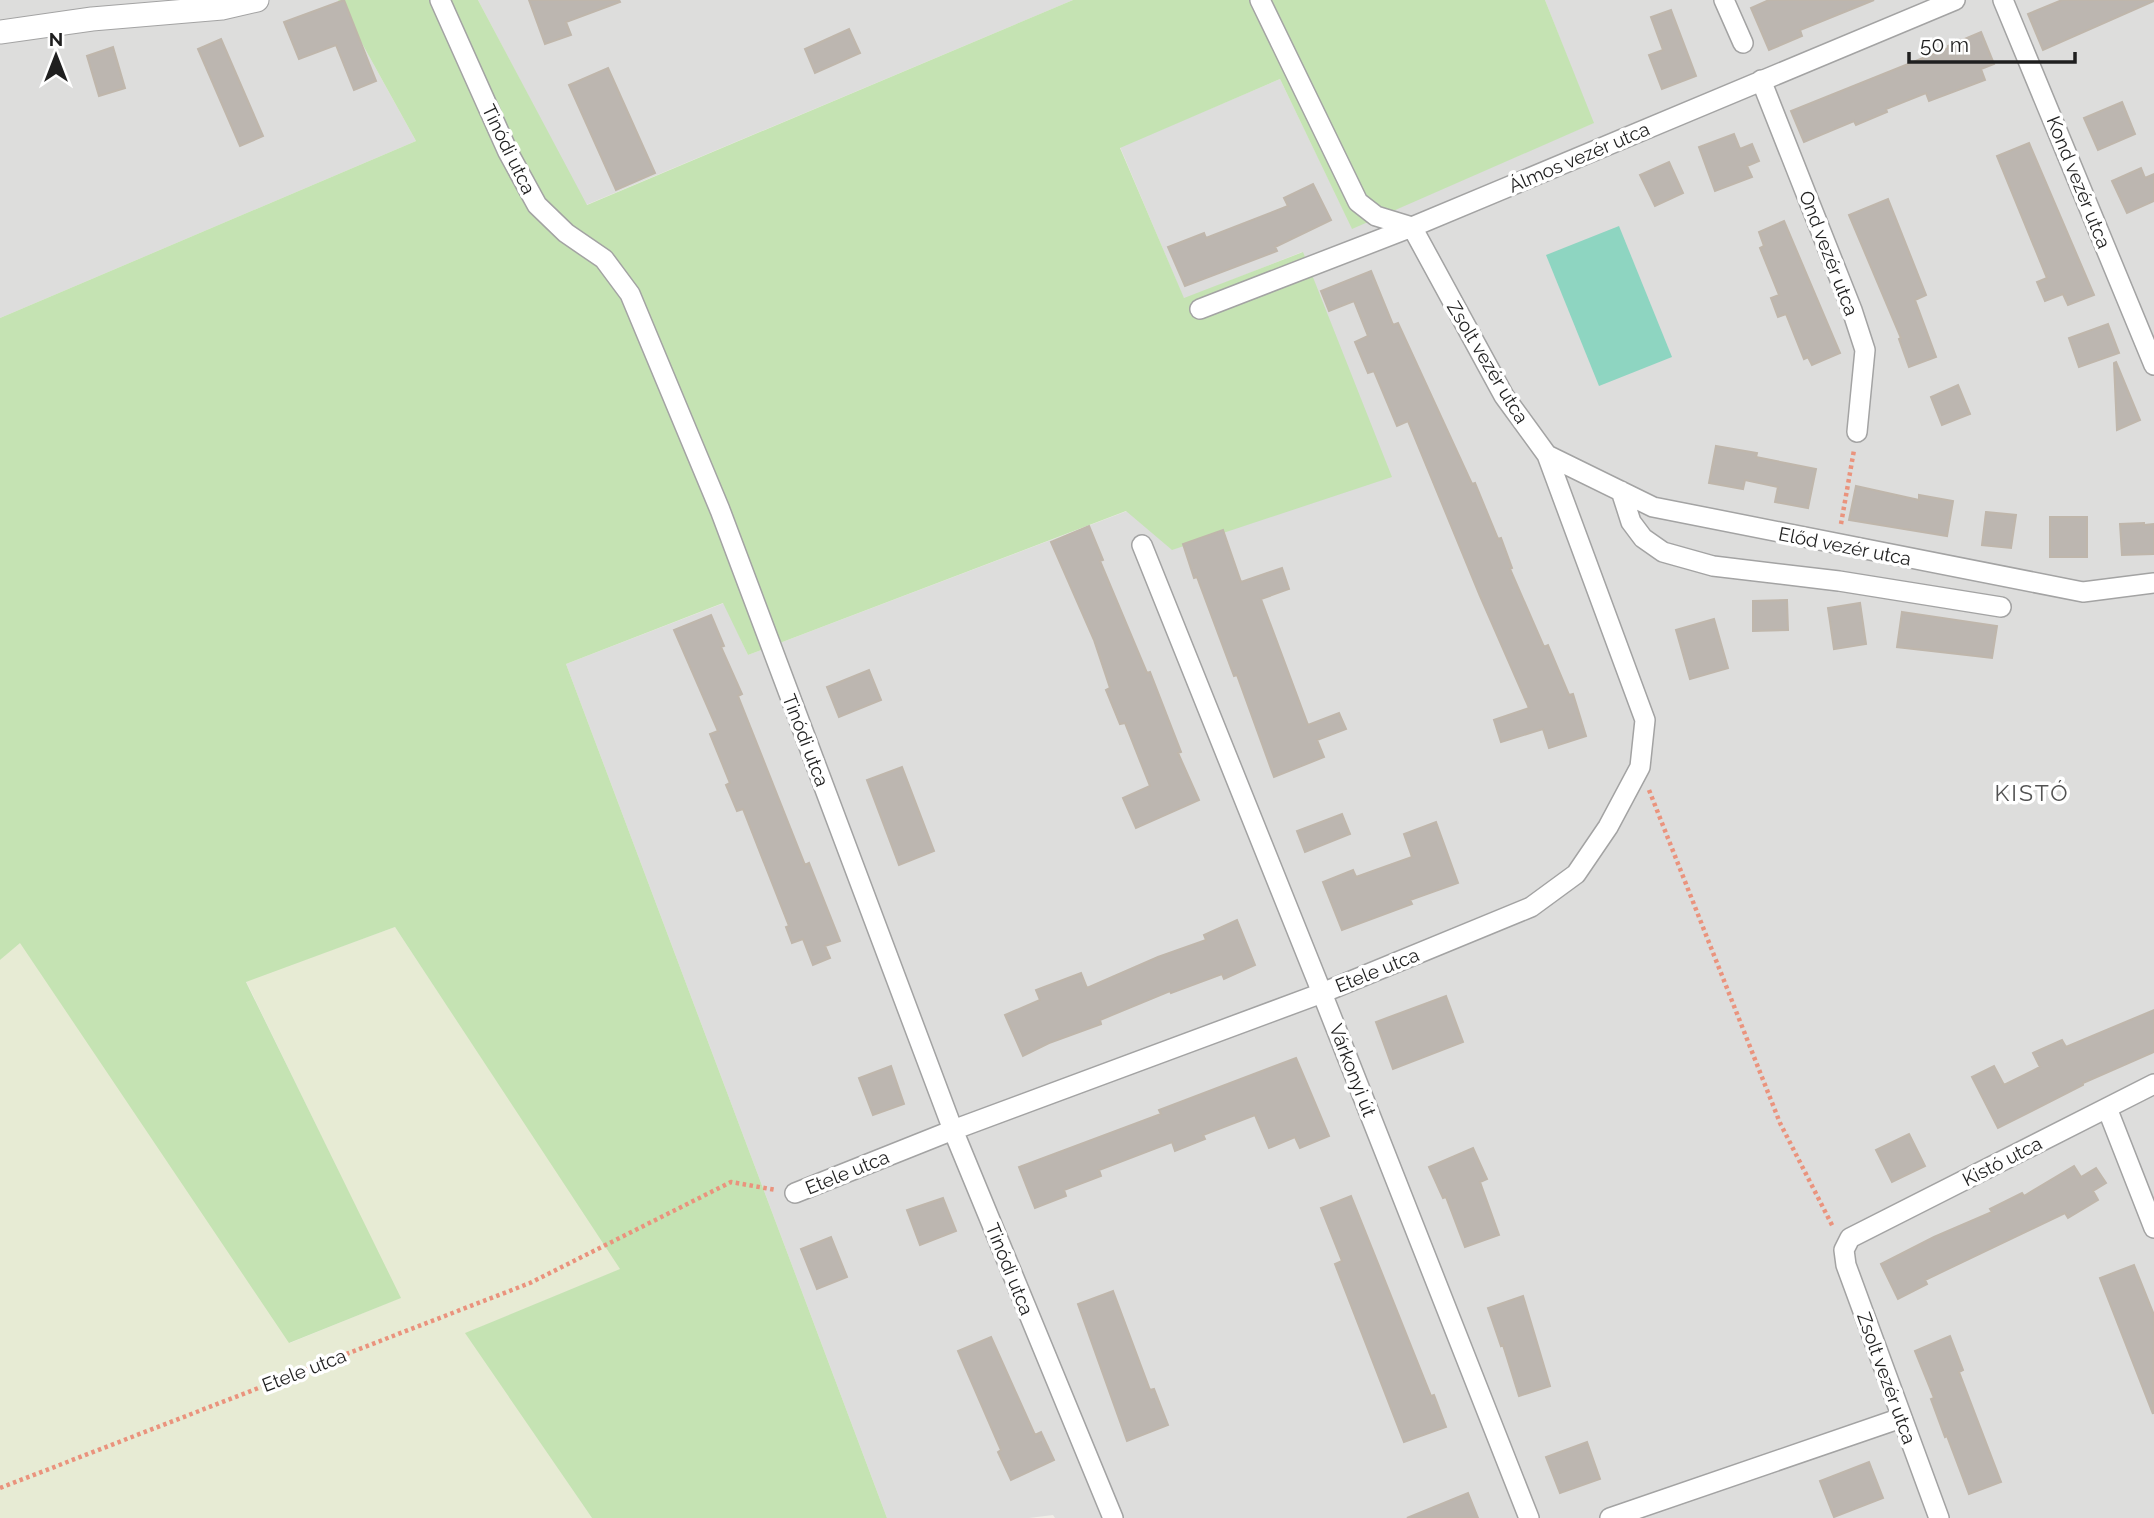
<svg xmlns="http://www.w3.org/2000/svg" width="2154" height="1518" font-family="Raleway,sans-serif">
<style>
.residential{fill:#dddddc}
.farmland{fill:#e7ebd4}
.grass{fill:#c5e3b3}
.pitch{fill:#8ed5c1}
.building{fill:#bcb6b0;stroke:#bfb6ab;stroke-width:2}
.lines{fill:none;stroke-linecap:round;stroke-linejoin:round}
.minor-casing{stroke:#a3a3a3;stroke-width:22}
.tertiary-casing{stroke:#a3a3a3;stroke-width:25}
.path{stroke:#ea937d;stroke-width:4.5;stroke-dasharray:3.5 3.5;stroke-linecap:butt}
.minor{stroke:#fff;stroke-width:19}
.tertiary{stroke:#fff;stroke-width:23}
.labels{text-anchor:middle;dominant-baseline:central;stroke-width:7;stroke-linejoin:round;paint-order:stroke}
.street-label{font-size:19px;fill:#1f1f1f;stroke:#fff}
.quarter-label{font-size:23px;letter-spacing:2px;fill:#525252;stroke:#fff}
</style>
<rect width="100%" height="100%" fill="#efede7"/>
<path class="residential" d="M 0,0 L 338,0 L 416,141 L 0,318 Z
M 478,0 L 1073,0 L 586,205 Z
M 1545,0 L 2154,0 L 2154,1518 L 1055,1518 L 1053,1515 L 1029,1518 L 887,1518 L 566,664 L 724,603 L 748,655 L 1127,511 L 1302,252 L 1184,299 L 1120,147 L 1280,79 L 1352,228 L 1593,123 Z"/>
<path class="farmland" d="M 395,927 L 621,1269 L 466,1333 L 592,1518 L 0,1518 L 0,960 L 20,942 L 290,1343 L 400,1298 L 246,981 Z"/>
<path class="grass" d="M 338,0 L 478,0 L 587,205 L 1073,0 L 1545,0 L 1594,123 L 1352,229 L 1280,79 L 1120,148 L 1184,298 L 1303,252 L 1392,477 L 1172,550 L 1126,511 L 748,655 L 723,603 L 566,664 L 887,1518 L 592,1518 L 465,1333 L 620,1269 L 395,927 L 246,982 L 401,1298 L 289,1343 L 20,943 L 0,960 L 0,318 L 416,141 Z"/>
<path class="pitch" d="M 1619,226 L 1672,357 L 1599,386 L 1546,255 Z"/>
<path class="building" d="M 344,0 L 376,81 L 354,90 L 336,45 L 299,59 L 284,22 Z
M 529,0 L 619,0 L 620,2 L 566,22 L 571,35 L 545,44 Z
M 1769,0 L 1874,0 L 1800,30 L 1802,36 L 1769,50 L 1751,8 Z
M 2062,0 L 2154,0 L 2154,1 L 2043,50 L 2028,14 Z
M 1671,10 L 1696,76 L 1662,89 L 1649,55 L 1663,50 L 1651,17 Z
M 849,29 L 860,53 L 815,73 L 805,49 Z
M 1981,32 L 1994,64 L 1981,69 L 1985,80 L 1929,101 L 1926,93 L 1886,109 L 1887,112 L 1856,125 L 1854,121 L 1804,142 L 1791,111 L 1948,48 L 1948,46 Z
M 221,39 L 263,136 L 240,146 L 198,49 Z
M 113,47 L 125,88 L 99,96 L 87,56 Z
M 608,68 L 655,173 L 616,190 L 569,85 Z
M 2122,102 L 2135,134 L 2098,150 L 2084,118 Z
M 1734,134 L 1740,149 L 1752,144 L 1759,161 L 1747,166 L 1752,177 L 1715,191 L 1699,147 Z
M 2029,143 L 2094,295 L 2068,305 L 2063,294 L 2045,301 L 2037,282 L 2047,278 L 1997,156 Z
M 1669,162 L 1683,193 L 1655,206 L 1640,175 Z
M 2141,168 L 2145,178 L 2154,174 L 2154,201 L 2127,213 L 2112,181 Z
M 1313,184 L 1331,220 L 1275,247 L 1277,251 L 1185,286 L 1168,247 L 1204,233 L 1206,238 L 1288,206 L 1284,198 Z
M 1888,199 L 1926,295 L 1915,300 L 1936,357 L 1909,367 L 1899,339 L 1901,338 L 1849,215 Z
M 1784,221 L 1840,353 L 1812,365 L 1808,357 L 1804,359 L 1786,314 L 1778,317 L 1771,298 L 1779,295 L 1760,248 L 1764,246 L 1759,232 Z
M 1371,271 L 1393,325 L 1398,323 L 1472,484 L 1475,483 L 1498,539 L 1501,538 L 1512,568 L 1510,569 L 1544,647 L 1548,645 L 1569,695 L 1573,694 L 1586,736 L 1549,748 L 1543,729 L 1501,742 L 1494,720 L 1529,708 L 1480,596 L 1408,421 L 1397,426 L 1374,371 L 1368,373 L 1355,342 L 1368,336 L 1354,301 L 1329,311 L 1321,291 Z
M 2108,324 L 2119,353 L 2079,367 L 2069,338 Z
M 2116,362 L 2140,420 L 2117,430 L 2114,363 Z
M 1958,385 L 1970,414 L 1942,425 L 1931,397 Z
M 1716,446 L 1757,453 L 1756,457 L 1816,469 L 1808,508 L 1775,502 L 1778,487 L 1745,480 L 1743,489 L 1709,483 Z
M 1856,486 L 1919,500 L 1919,495 L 1953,501 L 1947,536 L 1849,520 Z
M 1986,512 L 2016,515 L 2011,548 L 1982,545 Z
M 2050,517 L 2087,517 L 2087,557 L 2050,557 Z
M 2144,523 L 2144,525 L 2154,524 L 2154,554 L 2122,555 L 2120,524 Z
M 1089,526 L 1103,560 L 1100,561 L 1147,673 L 1150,672 L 1181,752 L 1178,753 L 1199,800 L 1136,828 L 1123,798 L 1150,786 L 1125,723 L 1120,724 L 1106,690 L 1110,688 L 1094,640 L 1051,542 Z
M 1223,530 L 1241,582 L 1282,568 L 1289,589 L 1261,599 L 1308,725 L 1339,713 L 1346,729 L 1317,740 L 1324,757 L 1274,777 L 1237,675 L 1234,676 L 1197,577 L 1194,578 L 1183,544 Z
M 1787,600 L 1788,630 L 1753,631 L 1753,601 Z
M 1860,603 L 1866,644 L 1834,649 L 1828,608 Z
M 1902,612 L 1997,626 L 1992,658 L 1897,647 Z
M 711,615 L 724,646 L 721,647 L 742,694 L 738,696 L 805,865 L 809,863 L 840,941 L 825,946 L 830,958 L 813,965 L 803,939 L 792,943 L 786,927 L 789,926 L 743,809 L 737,811 L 726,785 L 730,783 L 710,734 L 718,731 L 674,630 Z
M 1714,619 L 1728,668 L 1690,679 L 1676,630 Z
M 869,670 L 881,700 L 839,717 L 827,687 Z
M 902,767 L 934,851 L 899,865 L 867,780 Z
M 1342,814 L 1350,834 L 1305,852 L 1297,831 Z
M 1436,822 L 1458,883 L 1410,900 L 1412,904 L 1342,930 L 1323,882 L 1353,870 L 1356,877 L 1412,857 L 1404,834 Z
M 1237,920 L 1255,965 L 1224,979 L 1222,974 L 1171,993 L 1170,991 L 1100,1020 L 1101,1024 L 1049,1043 L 1023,1056 L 1005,1015 L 1040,1000 L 1036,990 L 1081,973 L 1087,988 L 1158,957 L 1206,940 L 1204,935 Z
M 1446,996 L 1463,1042 L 1393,1069 L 1376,1022 Z
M 2154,1010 L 2154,1052 L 2083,1083 L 2083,1085 L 1998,1128 L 1972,1077 L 1994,1066 L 2004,1085 L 2040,1067 L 2033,1053 L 2062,1040 L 2066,1047 Z
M 1296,1058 L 1329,1136 L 1300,1148 L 1295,1137 L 1269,1148 L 1255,1115 L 1203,1135 L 1205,1139 L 1175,1151 L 1172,1142 L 1099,1170 L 1101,1176 L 1064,1190 L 1066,1196 L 1035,1208 L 1019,1167 L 1161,1114 L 1159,1110 Z
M 891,1066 L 904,1104 L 873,1115 L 859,1078 Z
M 1909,1134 L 1925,1166 L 1892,1182 L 1876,1150 Z
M 1473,1148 L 1487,1179 L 1480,1182 L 1499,1235 L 1465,1247 L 1446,1197 L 1443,1198 L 1429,1167 Z
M 2074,1166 L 2081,1177 L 2096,1168 L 2106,1183 L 2093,1191 L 2098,1200 L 2068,1218 L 2065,1213 L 1925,1280 L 1927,1284 L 1898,1299 L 1881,1264 L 1934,1237 L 1992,1212 L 1990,1209 L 2022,1193 L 2024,1196 Z
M 1351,1196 L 1431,1396 L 1434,1395 L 1446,1427 L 1404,1442 L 1335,1264 L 1342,1261 L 1321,1208 Z
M 943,1198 L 956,1231 L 920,1245 L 907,1210 Z
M 831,1237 L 847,1277 L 817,1289 L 801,1249 Z
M 2134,1265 L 2154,1315 L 2153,1414 L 2100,1278 Z
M 1113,1291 L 1150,1390 L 1154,1389 L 1168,1425 L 1127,1441 L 1078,1304 Z
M 1523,1296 L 1550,1386 L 1519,1396 L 1503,1345 L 1501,1346 L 1488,1308 Z
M 1950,1336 L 1963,1370 L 1959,1372 L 2001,1482 L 1969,1494 L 1947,1436 L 1945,1437 L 1931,1399 L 1934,1398 L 1915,1351 Z
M 991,1337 L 1035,1435 L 1041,1432 L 1054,1460 L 1011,1480 L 998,1452 L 1001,1450 L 958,1351 Z
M 1587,1442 L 1600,1479 L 1560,1493 L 1546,1457 Z
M 1869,1462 L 1883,1498 L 1834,1517 L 1820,1481 Z
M 1468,1493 L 1478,1518 L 1407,1518 Z"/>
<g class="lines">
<defs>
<path id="minor" d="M 440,0 L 508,152 L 537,205 L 566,233 L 604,259 L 630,294 L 720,510 L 953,1130 L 1113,1518
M 1724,0 L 1743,43
M 2003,0 L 2154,365
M 1761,80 L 1852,310 L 1865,350 L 1857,432
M 1200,309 L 1412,227 L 1955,0
M 1547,455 L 1653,507 L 2083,592 L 2154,583
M 1621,491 L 1631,522 L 1643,538 L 1663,552 L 1713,566 L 1839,581 L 2001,607
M 1142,545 L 1322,993 L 1529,1518
M 2107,1108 L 2154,1228
M 795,1193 L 953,1130 L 1322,993 L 1531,907 L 1576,874 L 1608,827 L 1640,767 L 1645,720 L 1547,455 L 1504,396 L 1412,227 L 1376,216 L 1358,202 L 1260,0
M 1610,1518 L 1901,1418
M 1939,1518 L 1846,1265 L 1844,1250 L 1850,1238 L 2154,1084"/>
<path id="tertiary" d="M 0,32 L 92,19 L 222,8 L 257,0"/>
</defs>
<use href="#minor" class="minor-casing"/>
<use href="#tertiary" class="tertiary-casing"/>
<path class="path" d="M 1841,524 L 1854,450
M 1649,790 L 1780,1123 L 1833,1227
M 0,1488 L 530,1283 L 731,1182 L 776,1190"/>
<use href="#minor" class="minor"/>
<use href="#tertiary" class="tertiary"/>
</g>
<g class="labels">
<g class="street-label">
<text transform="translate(509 149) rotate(64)">Tinódi utca</text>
<text transform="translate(1579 157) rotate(-23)">Álmos vezér utca</text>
<text transform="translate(2079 182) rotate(68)">Kond vezér utca</text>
<text transform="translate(1829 253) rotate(69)">Ond vezér utca</text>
<text transform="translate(1488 362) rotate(59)">Zsolt vezér utca</text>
<text transform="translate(1845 546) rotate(11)">Előd vezér utca</text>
<text transform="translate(806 740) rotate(69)">Tinódi utca</text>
<text transform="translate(1377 970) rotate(-22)">Etele utca</text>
<text transform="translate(1353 1070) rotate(69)">Várkonyi út</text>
<text transform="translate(2002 1161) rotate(-27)">Kistó utca</text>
<text transform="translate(847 1172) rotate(-22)">Etele utca</text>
<text transform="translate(1010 1269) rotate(68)">Tinódi utca</text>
<text transform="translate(304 1370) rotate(-21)">Etele utca</text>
<text transform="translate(1887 1378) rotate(70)">Zsolt vezér utca</text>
</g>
<g class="quarter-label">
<text x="2032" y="792">KISTÓ</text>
</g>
</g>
<g transform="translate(56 56)" stroke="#ffffff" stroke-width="5" paint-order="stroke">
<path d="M0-5L12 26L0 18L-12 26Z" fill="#1f1f1f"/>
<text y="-10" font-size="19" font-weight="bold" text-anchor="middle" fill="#1f1f1f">N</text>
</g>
<path d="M1909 52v10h166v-10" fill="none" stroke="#1f1f1f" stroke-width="3.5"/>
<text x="1920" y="52" font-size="21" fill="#1f1f1f" stroke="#ffffff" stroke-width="5" paint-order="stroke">50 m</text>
</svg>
